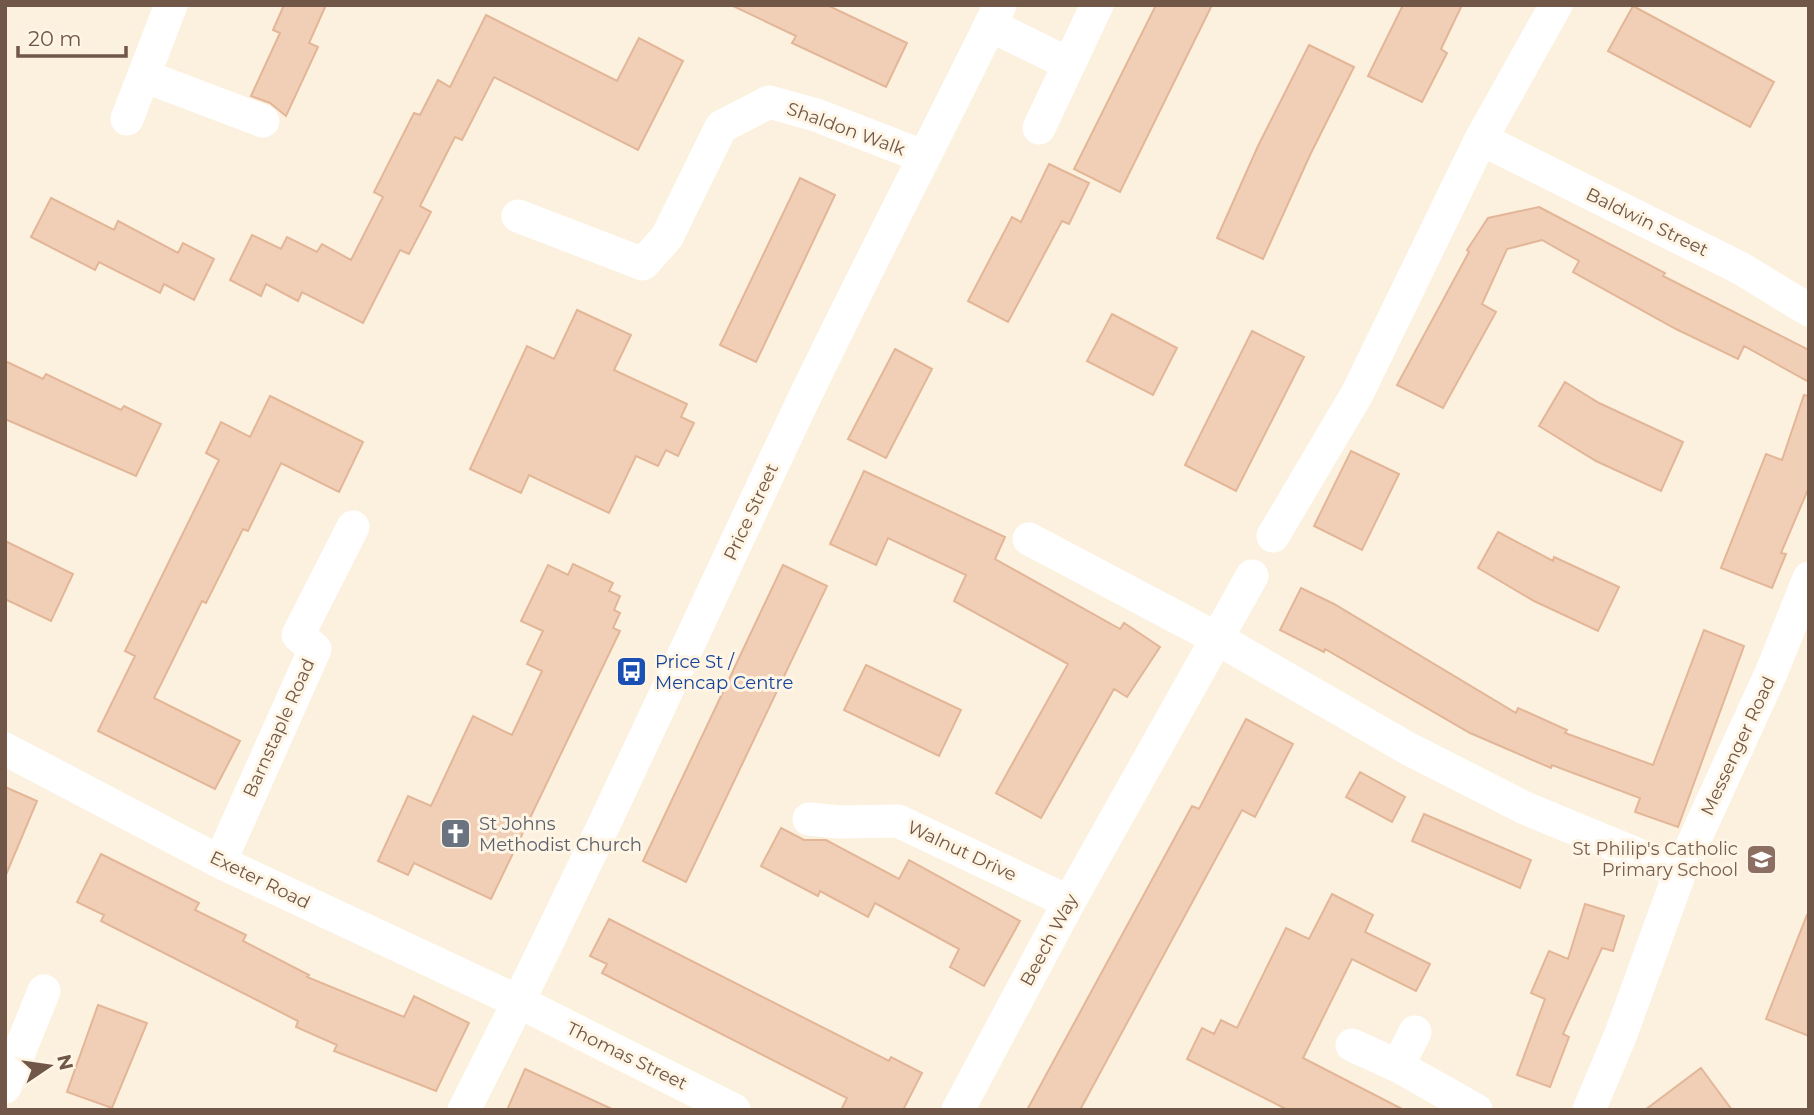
<svg xmlns="http://www.w3.org/2000/svg" width="1814" height="1115" font-family="Montserrat,sans-serif">
<style>
.building{fill:#f1cfb7;stroke:#e3b697;stroke-width:2}
.lines{fill:none;stroke-linecap:round;stroke-linejoin:round}
.street{stroke:#fff;stroke-width:33}
.labels{text-anchor:middle;dominant-baseline:central;stroke-width:6;stroke-linejoin:round;paint-order:stroke}
.street-label{font-size:18px;fill:#715747;stroke:#fff5e5}
.transit-label{font-size:18px;fill:#164399;stroke:#fff5e5;text-anchor:start}
.worship-label{font-size:18px;fill:#5b616d;stroke:#fff5e5;text-anchor:start}
.education-label{font-size:18px;fill:#785e54;stroke:#fff5e5;text-anchor:end}
</style>
<rect width="100%" height="100%" fill="#fcf1df"/>
<path class="building" d="M 284,5 L 326,5 L 309,43 L 318,47 L 286,116 L 270,103 L 251,96 L 280,33 L 273,30 Z
M 731,5 L 827,5 L 907,43 L 886,87 L 792,43 L 796,36 Z
M 1156,5 L 1212,5 L 1120,192 L 1074,169 Z
M 1403,5 L 1462,5 L 1441,49 L 1447,53 L 1422,102 L 1368,76 Z
M 1633,6 L 1774,82 L 1750,127 L 1608,51 Z
M 486,15 L 617,81 L 639,38 L 683,61 L 638,150 L 494,77 L 462,140 L 455,137 L 420,206 L 431,212 L 409,254 L 400,250 L 363,323 L 302,292 L 298,301 L 266,284 L 261,296 L 230,280 L 252,235 L 281,249 L 287,237 L 317,252 L 322,244 L 351,260 L 383,197 L 374,192 L 414,113 L 420,115 L 438,80 L 450,87 Z
M 1309,45 L 1354,67 L 1310,155 L 1263,259 L 1217,238 L 1258,146 Z
M 1049,164 L 1089,183 L 1069,224 L 1062,221 L 1008,322 L 968,301 L 1012,217 L 1021,222 Z
M 800,178 L 835,195 L 756,362 L 720,345 Z
M 51,198 L 114,230 L 118,221 L 178,253 L 183,243 L 214,259 L 194,300 L 164,284 L 160,293 L 99,262 L 95,270 L 31,237 Z
M 1539,207 L 1665,273 L 1663,276 L 1809,350 L 1809,382 L 1744,346 L 1738,359 L 1676,329 L 1573,272 L 1579,261 L 1542,240 L 1507,249 L 1482,304 L 1496,312 L 1443,408 L 1397,385 L 1469,252 L 1467,250 L 1488,218 Z
M 577,310 L 631,335 L 614,370 L 687,404 L 681,417 L 694,423 L 678,456 L 666,450 L 658,466 L 636,456 L 609,513 L 529,475 L 521,493 L 470,469 L 527,346 L 554,359 Z
M 1112,314 L 1177,348 L 1153,395 L 1087,361 Z
M 1252,331 L 1304,357 L 1236,491 L 1185,465 Z
M 895,349 L 932,369 L 886,458 L 848,439 Z
M 5,361 L 43,379 L 46,374 L 121,410 L 124,406 L 161,424 L 136,476 L 5,419 Z
M 1565,382 L 1599,403 L 1683,442 L 1661,491 L 1596,461 L 1539,426 Z
M 1804,395 L 1809,396 L 1809,487 L 1781,553 L 1786,554 L 1772,588 L 1721,568 L 1766,454 L 1782,460 Z
M 270,396 L 363,442 L 339,492 L 281,463 L 248,531 L 243,529 L 206,603 L 202,601 L 154,698 L 240,741 L 215,789 L 98,731 L 135,656 L 125,651 L 219,460 L 206,453 L 221,422 L 250,437 Z
M 1351,451 L 1399,474 L 1362,550 L 1314,526 Z
M 864,471 L 1005,537 L 995,559 L 1120,629 L 1124,623 L 1160,647 L 1127,697 L 1114,689 L 1041,818 L 996,793 L 1068,664 L 954,601 L 966,575 L 888,538 L 876,565 L 830,544 Z
M 1498,532 L 1553,561 L 1554,557 L 1619,587 L 1598,631 L 1534,601 L 1478,568 Z
M 5,541 L 73,574 L 51,621 L 5,599 Z
M 573,564 L 613,583 L 609,591 L 620,596 L 614,610 L 620,613 L 613,628 L 620,631 L 491,899 L 414,863 L 408,875 L 378,861 L 408,796 L 431,806 L 473,716 L 512,735 L 542,671 L 527,664 L 543,631 L 521,621 L 548,565 L 568,575 Z
M 783,565 L 827,586 L 686,882 L 643,861 Z
M 1301,588 L 1334,604 L 1516,713 L 1518,708 L 1567,730 L 1565,733 L 1653,765 L 1704,630 L 1744,646 L 1678,827 L 1635,812 L 1640,798 L 1552,765 L 1551,768 L 1470,733 L 1325,649 L 1324,652 L 1280,630 Z
M 866,665 L 961,710 L 939,756 L 844,710 Z
M 1246,719 L 1293,744 L 1255,817 L 1242,810 L 1080,1110 L 1027,1110 L 1192,806 L 1199,809 Z
M 1360,772 L 1405,797 L 1392,822 L 1346,797 Z
M 5,787 L 37,801 L 5,877 Z
M 1424,814 L 1531,860 L 1520,888 L 1412,841 Z
M 781,828 L 804,840 L 826,840 L 899,879 L 909,860 L 1020,921 L 984,986 L 950,967 L 959,949 L 875,903 L 868,917 L 820,891 L 818,896 L 761,866 Z
M 101,854 L 199,903 L 195,910 L 246,935 L 243,941 L 309,975 L 307,977 L 404,1017 L 414,996 L 469,1023 L 436,1091 L 334,1051 L 337,1045 L 296,1027 L 298,1021 L 101,921 L 104,915 L 77,902 Z
M 1332,894 L 1373,915 L 1365,932 L 1430,964 L 1416,991 L 1352,959 L 1303,1058 L 1404,1110 L 1288,1110 L 1187,1059 L 1202,1028 L 1214,1034 L 1221,1020 L 1237,1028 L 1286,928 L 1309,939 Z
M 1585,904 L 1624,916 L 1613,951 L 1602,948 L 1563,1034 L 1569,1037 L 1550,1087 L 1517,1075 L 1545,999 L 1531,993 L 1549,951 L 1568,959 Z
M 1807,915 L 1809,916 L 1809,1036 L 1766,1019 Z
M 609,919 L 889,1061 L 891,1057 L 922,1073 L 903,1110 L 841,1110 L 847,1098 L 602,973 L 607,964 L 590,956 Z
M 98,1005 L 147,1023 L 112,1108 L 67,1092 Z
M 1701,1068 L 1732,1110 L 1645,1110 Z
M 525,1069 L 614,1110 L 507,1110 Z"/>
<g class="lines">
<path class="street" d="M 1556,5 L 1481,139 L 1740,268 L 1809,310
M 990,25 L 1069,64
M 144,76 L 263,121
M 127,119 L 171,5
M 1039,128 L 1097,5
M 518,216 L 643,264 L 667,237 L 721,127 L 769,102 L 816,115 L 922,156
M 1273,536 L 1357,394 L 1481,139
M 1029,539 L 1218,639 L 1409,749 L 1525,808 L 1680,872
M 5,749 L 220,862 L 519,1002 L 734,1110
M 809,819 L 839,822 L 898,821 L 1069,902
M 220,862 L 315,649 L 298,635 L 353,527
M 1352,1045 L 1398,1066 L 1476,1110
M 1398,1066 L 1415,1032
M 5,1087 L 44,991
M 464,1110 C 582,879 688,643 799,409 C 864,273 934,140 1000,5
M 958,1110 L 1069,902 L 1252,576
M 1589,1110 L 1621,1034 L 1680,872 L 1772,671 L 1809,578"/>
</g>
<defs>
<symbol id="bus-square" viewBox="-11 -11 22 22"><rect x="-9" y="-9" width="18" height="18" rx="4" fill="#1a4fb4" stroke="#fff5e5"/><path d="M-5-6H5V4H4V6H2V4H-2V6H-4V4H-5ZM-3.5-4V0h7V-4ZM-3.5 1.2v1.5H-2V1.2ZM2 1.2v1.5H3.5V1.2Z" fill="#fff"/></symbol>
<symbol id="church-square" viewBox="-11 -11 22 22"><rect x="-9" y="-9" width="18" height="18" rx="4" fill="#6b7280" stroke="#fff5e5"/><path d="M-1.2-6h2.4v3.5h3.3v2.4h-3.3V6h-2.4V-.1h-3.3v-2.4h3.3Z" fill="#fff"/></symbol>
<symbol id="school-square" viewBox="-11 -11 22 22"><rect x="-9" y="-9" width="18" height="18" rx="4" fill="#8d6e63" stroke="#fff5e5"/><path d="M0-5L7-2L0 1L-7-2ZM-4 1L0 2.5L4 1V4Q0 6-4 4Z" fill="#fff"/></symbol>
</defs>
<g fill-rule="evenodd">
<use href="#bus-square" x="614" y="654" width="35" height="35"/>
<use href="#church-square" x="438" y="816" width="35" height="35"/>
<use href="#school-square" x="1744" y="842" width="35" height="35"/>
</g>
<g class="labels">
<g class="street-label">
<text transform="translate(846 129) rotate(20)">Shaldon Walk</text>
<text transform="translate(1647 222) rotate(26)">Baldwin Street</text>
<text transform="translate(751 512) rotate(-65)">Price Street</text>
<text transform="translate(279 728) rotate(-66)">Barnstaple Road</text>
<text transform="translate(1738 746) rotate(-65)">Messenger Road</text>
<text transform="translate(962 851) rotate(25)">Walnut Drive</text>
<text transform="translate(260 880) rotate(26)">Exeter Road</text>
<text transform="translate(1049 940) rotate(-62)">Beech Way</text>
<text transform="translate(627 1056) rotate(26)">Thomas Street</text>
</g>
<g class="transit-label">
<text x="655" y="662">Price St /<tspan x="655" dy="21">Mencap Centre</tspan></text>
</g>
<g class="worship-label">
<text x="479" y="824">St Johns<tspan x="479" dy="21">Methodist Church</tspan></text>
</g>
<g class="education-label">
<text x="1738" y="849">St Philip's Catholic<tspan x="1738" dy="21">Primary School</tspan></text>
</g>
</g>
<rect width="1814" height="1115" fill="none" stroke="#715747" stroke-width="14"/>
<g transform="translate(49 1066) rotate(77)" stroke="#fff5e5" stroke-width="5" paint-order="stroke">
<path d="M0-5L12 26L0 18L-12 26Z" fill="#715747"/>
<text y="-10" font-size="19" font-weight="bold" text-anchor="middle" fill="#715747">N</text>
</g>
<path d="M18 46v10h108v-10" fill="none" stroke="#715747" stroke-width="3.5"/>
<text x="28" y="46" font-size="21" fill="#715747" stroke="#fff5e5" stroke-width="5" paint-order="stroke">20 m</text>
</svg>
